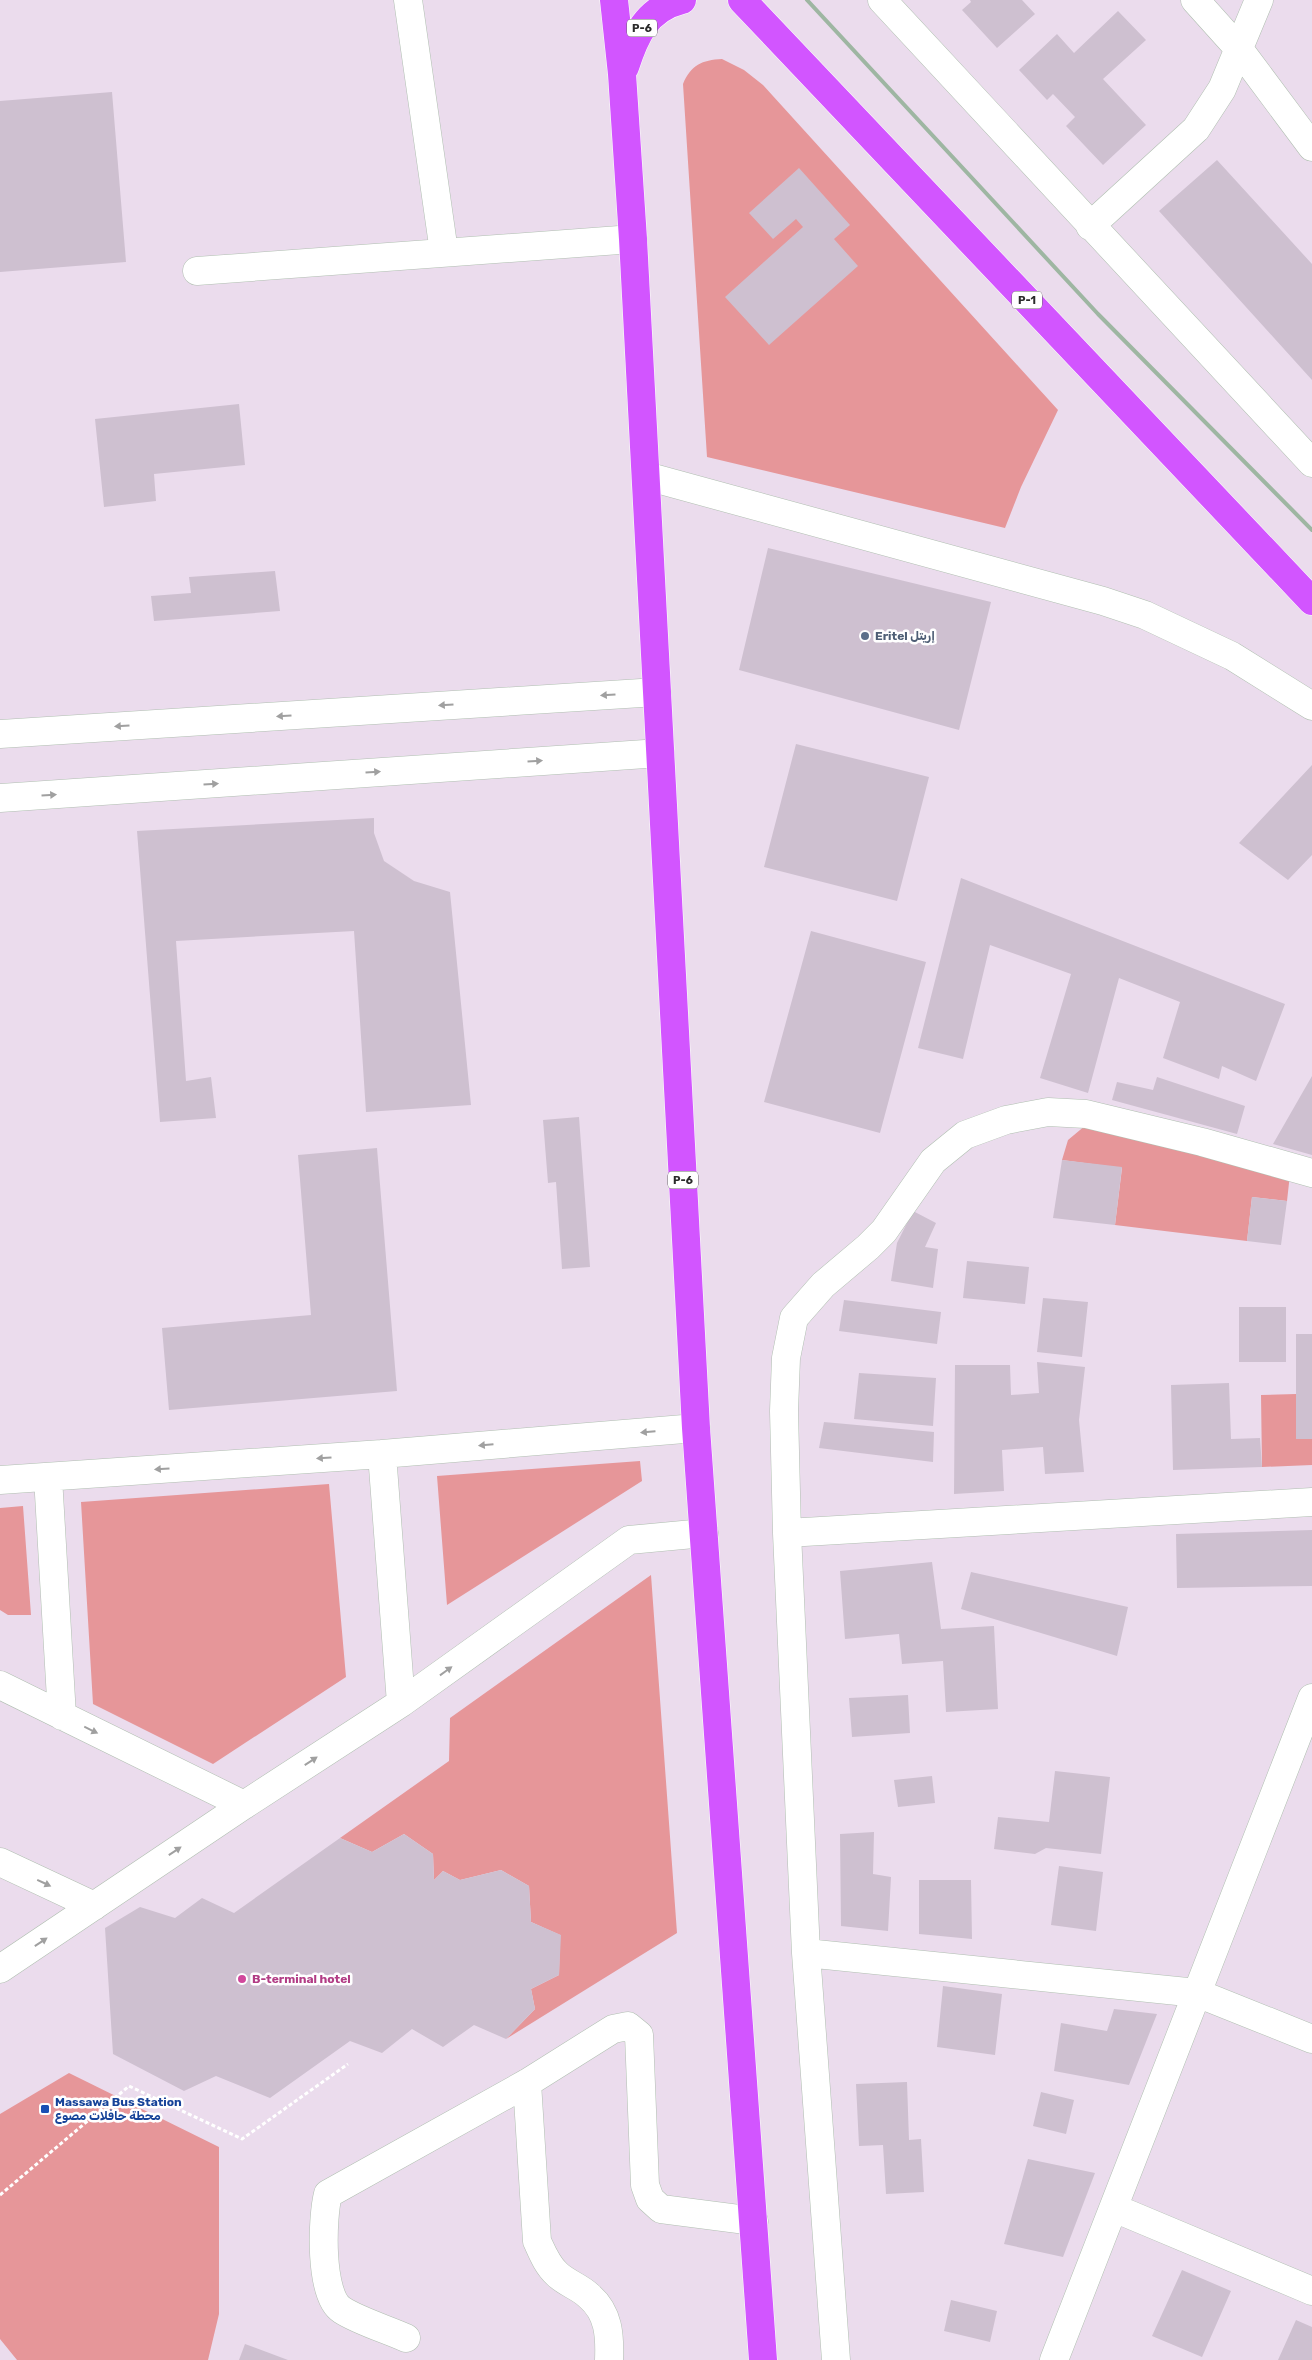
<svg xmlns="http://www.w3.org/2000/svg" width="1312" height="2360" font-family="Rubik,Vazirmatn,sans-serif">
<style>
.green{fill:#e69699}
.building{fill:#cec0d0}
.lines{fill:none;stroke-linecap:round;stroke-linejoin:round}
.minor-casing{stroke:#b0bfb1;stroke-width:29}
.highway-casing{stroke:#fff;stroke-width:29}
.path{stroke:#fff;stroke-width:3;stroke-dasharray:4 2.5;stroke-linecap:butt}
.minor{stroke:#fff;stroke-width:28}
.highway{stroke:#d255ff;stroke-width:28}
.rail{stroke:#9eb6a2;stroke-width:4}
.oneway{fill:#a0a0a0}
.service-dot{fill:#5c6f8a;stroke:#fff;stroke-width:2}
.hotel-dot{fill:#d1479c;stroke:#fff;stroke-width:2}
.transit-dot{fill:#1a4fb4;stroke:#fff;stroke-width:2}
.labels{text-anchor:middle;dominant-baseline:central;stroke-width:5;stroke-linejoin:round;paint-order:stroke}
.shield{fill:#fff;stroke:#6b6b6b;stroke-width:1}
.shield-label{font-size:11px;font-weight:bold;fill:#2b2b2b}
.service-label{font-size:12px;font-weight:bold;fill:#4e5e75;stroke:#fff;text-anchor:start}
.hotel-label{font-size:12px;font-weight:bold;fill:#b23c85;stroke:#fff;text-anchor:start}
.transit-label{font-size:12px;font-weight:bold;fill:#164399;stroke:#fff;text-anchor:start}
</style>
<rect width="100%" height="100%" fill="#ebdced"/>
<path class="green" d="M 722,59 L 744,70 L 763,85 L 1058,410 L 1021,487 L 1005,528 L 707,457 L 683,84 C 691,65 702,60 722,59 Z
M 1086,1125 L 1290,1174 L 1287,1201 L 1252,1197 L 1247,1241 L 1115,1225 L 1122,1168 L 1062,1160 L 1068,1140 Z
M 1296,1394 L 1296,1439 L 1312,1439 L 1312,1465 L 1262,1467 L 1261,1395 Z
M 640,1461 L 642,1481 L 447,1605 L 437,1476 Z
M 329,1484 L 346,1677 L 213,1764 L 93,1704 L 81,1502 Z
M 23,1506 L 31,1615 L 8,1615 L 0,1610 L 0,1508 Z
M 651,1575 L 677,1933 L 506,2039 L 535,2009 L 531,1989 L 559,1975 L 560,1935 L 531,1922 L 529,1886 L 501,1870 L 460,1880 L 443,1871 L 434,1880 L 433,1854 L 404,1834 L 372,1852 L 340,1838 L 449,1761 L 450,1718 Z
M 69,2073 L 219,2147 L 219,2314 L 208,2360 L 17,2360 L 0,2339 L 0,2114 Z"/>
<path class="building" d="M 970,0 L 1022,0 L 1035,14 L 997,48 L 962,10 L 971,2 Z
M 1118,11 L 1146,40 L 1103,79 L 1146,125 L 1103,165 L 1066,126 L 1075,117 L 1053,94 L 1047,100 L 1019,70 L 1057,34 L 1074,53 Z
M 112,92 L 126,262 L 0,272 L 0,101 Z
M 1217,160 L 1312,264 L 1312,380 L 1159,211 Z
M 799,168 L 850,225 L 834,239 L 858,266 L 769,345 L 725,297 L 803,227 L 796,219 L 773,239 L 749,213 Z
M 239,404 L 245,465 L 154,474 L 156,501 L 104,507 L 95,419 Z
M 768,548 L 991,602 L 959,730 L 739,670 Z
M 275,571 L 280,611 L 154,621 L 151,596 L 191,593 L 189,577 Z
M 796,744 L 929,777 L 897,901 L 764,867 Z
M 1312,765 L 1312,855 L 1288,880 L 1239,843 Z
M 374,818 L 374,833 L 384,861 L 414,881 L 450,892 L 471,1105 L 366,1112 L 354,931 L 176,941 L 186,1081 L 211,1077 L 216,1118 L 160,1122 L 137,831 Z
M 961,878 L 1285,1004 L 1256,1081 L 1222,1066 L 1219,1079 L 1163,1058 L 1180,1002 L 1119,978 L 1088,1093 L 1040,1078 L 1071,974 L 990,945 L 963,1059 L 918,1048 Z
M 811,931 L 926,962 L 880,1133 L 764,1102 Z
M 1312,1076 L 1312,1155 L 1273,1144 Z
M 1157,1077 L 1245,1106 L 1237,1134 L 1112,1100 L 1117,1082 L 1153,1090 Z
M 579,1117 L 590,1267 L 562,1269 L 556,1182 L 548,1183 L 543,1120 Z
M 377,1148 L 397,1391 L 169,1410 L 162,1328 L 311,1315 L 298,1155 Z
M 1062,1160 L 1122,1167 L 1115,1225 L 1053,1218 Z
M 1252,1197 L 1287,1201 L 1281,1245 L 1247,1241 Z
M 913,1211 L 936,1223 L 925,1247 L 938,1249 L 933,1288 L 891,1281 L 897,1243 Z
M 967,1261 L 1029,1267 L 1025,1304 L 963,1298 Z
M 1043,1298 L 1088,1302 L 1082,1357 L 1037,1352 Z
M 844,1300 L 941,1312 L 937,1344 L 839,1331 Z
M 1239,1307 L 1286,1307 L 1286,1362 L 1239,1362 Z
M 1296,1334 L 1312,1334 L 1312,1439 L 1296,1439 Z
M 1037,1362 L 1085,1367 L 1079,1420 L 1084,1472 L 1045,1474 L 1043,1447 L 1002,1450 L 1004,1491 L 954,1494 L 955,1365 L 1010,1365 L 1011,1395 L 1039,1393 Z
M 859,1373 L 936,1378 L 933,1426 L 854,1419 Z
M 1229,1383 L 1231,1439 L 1260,1438 L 1262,1467 L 1173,1470 L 1171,1385 Z
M 824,1422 L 934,1432 L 933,1462 L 819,1448 Z
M 1312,1530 L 1312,1586 L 1177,1588 L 1176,1534 Z
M 932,1562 L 941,1629 L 994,1626 L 998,1709 L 946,1712 L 943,1661 L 902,1664 L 899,1634 L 845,1639 L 840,1571 Z
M 971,1572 L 1128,1607 L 1117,1656 L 961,1609 Z
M 908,1695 L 910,1733 L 852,1737 L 849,1698 Z
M 1055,1771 L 1110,1777 L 1101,1854 L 1046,1848 L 1035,1854 L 994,1849 L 998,1817 L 1049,1822 Z
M 932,1776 L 935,1803 L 898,1807 L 894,1780 Z
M 874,1832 L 873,1874 L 891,1877 L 888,1931 L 841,1926 L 840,1834 Z
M 404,1834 L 433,1854 L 434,1880 L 443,1871 L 460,1880 L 501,1870 L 529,1886 L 531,1922 L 561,1935 L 559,1975 L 531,1989 L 535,2009 L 506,2039 L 474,2025 L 443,2047 L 412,2029 L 382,2053 L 350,2041 L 270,2098 L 216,2076 L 184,2091 L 113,2054 L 105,1928 L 140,1907 L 175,1918 L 202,1898 L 234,1913 L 340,1838 L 372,1852 Z
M 1059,1866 L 1103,1872 L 1096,1931 L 1051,1925 Z
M 919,1880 L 971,1880 L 972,1939 L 919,1934 Z
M 943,1986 L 1002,1994 L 995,2055 L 937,2047 Z
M 1114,2009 L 1157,2014 L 1129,2085 L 1054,2071 L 1061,2023 L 1107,2031 Z
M 907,2082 L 909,2140 L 921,2139 L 924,2192 L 886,2194 L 883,2145 L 859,2146 L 856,2084 Z
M 1041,2092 L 1074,2100 L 1066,2134 L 1033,2126 Z
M 1028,2159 L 1095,2173 L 1063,2257 L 1004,2244 Z
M 1182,2270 L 1231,2291 L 1202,2357 L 1152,2336 Z
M 951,2300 L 997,2311 L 990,2342 L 944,2331 Z
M 1296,2320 L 1312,2327 L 1312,2360 L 1278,2360 Z
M 245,2344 L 288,2360 L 239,2360 Z"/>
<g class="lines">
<defs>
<path id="minor" d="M 408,0 L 444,252
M 882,0 L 1312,463
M 1195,0 L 1239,49 L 1312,147
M 1090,226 L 1196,129 L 1222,89 L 1259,0
M 197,271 L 633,239
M 646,476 L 1103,601 L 1145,615 L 1232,656 L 1312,706
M 0,734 L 657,692
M 0,798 L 660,753
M 382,1454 L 401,1703
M 48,1477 L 62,1716
M 0,1480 L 382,1454 L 696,1428
M 787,1533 L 1312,1502
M 0,1685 L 244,1805
M 0,1862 L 94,1906
M 806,1953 L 1197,1993 L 1312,2039
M 0,1969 L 244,1805 L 401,1703 L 629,1540 L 704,1533
M 527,2083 L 537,2241 C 542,2252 547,2265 557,2274 C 566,2283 580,2287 589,2296 C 609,2313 610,2336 609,2360
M 1114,2208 L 1312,2291
M 406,2338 C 386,2329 359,2321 342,2310 C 319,2296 322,2217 328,2194 L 527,2083 L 613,2029 L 628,2026 L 639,2035 L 645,2185 L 650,2199 L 661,2209 L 754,2221
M 836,2360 L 806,1953 L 787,1533 L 784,1411 L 786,1358 L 794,1318 L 823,1285 L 868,1247 L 884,1231 L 933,1161 L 965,1135 L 1006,1120 L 1048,1112 L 1086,1114 L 1202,1142 L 1312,1173
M 1054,2360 L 1312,1698"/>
<path id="highway" d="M 614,0 L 622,74 L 633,239 L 696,1428 L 763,2360
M 742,0 L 1312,601
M 625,67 C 635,36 646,9 682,0"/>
</defs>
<use href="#minor" class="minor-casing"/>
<use href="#highway" class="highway-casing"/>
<path class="path" d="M 0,2195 L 129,2086 L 242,2139 L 348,2064"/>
<use href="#minor" class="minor"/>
<use href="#highway" class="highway"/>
<path class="rail" d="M 807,0 L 1098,314 L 1312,530"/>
</g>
<defs><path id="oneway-solid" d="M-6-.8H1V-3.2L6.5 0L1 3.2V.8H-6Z" transform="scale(1.25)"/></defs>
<g class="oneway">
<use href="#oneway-solid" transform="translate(608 695) rotate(176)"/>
<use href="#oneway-solid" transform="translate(446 705) rotate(176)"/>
<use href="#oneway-solid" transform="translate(284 716) rotate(176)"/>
<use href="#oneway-solid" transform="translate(122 726) rotate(176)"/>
<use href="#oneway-solid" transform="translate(535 761) rotate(-4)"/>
<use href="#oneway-solid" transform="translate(373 772) rotate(-4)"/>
<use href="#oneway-solid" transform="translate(211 784) rotate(-4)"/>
<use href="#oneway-solid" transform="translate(49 795) rotate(-4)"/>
<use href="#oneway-solid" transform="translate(648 1432) rotate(175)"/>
<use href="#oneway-solid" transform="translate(486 1445) rotate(175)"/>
<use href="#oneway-solid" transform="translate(324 1458) rotate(176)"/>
<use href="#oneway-solid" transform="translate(162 1469) rotate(176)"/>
<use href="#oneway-solid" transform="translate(446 1671) rotate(-36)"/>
<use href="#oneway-solid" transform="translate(91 1730) rotate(26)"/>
<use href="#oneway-solid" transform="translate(311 1761) rotate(-33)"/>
<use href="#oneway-solid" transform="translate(175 1851) rotate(-34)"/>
<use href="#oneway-solid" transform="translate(44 1883) rotate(25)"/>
<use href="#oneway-solid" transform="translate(41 1942) rotate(-34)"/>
</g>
<circle class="service-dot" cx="865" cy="636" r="5"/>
<circle class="hotel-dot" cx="242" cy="1979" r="5"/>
<rect class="transit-dot" x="40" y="2104" width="10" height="10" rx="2.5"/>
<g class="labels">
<g class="shield">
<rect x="627" y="19.5" width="30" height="17" rx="4"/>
<rect x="1012" y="291.5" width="30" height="17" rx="4"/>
<rect x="668" y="1171.5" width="30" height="17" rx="4"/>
</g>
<g class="shield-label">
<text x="642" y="28">P-6</text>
<text x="1027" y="300">P-1</text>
<text x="683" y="1180">P-6</text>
</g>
<g class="service-label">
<text x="875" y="636">Eritel إريتل</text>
</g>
<g class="hotel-label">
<text x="252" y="1979">B-terminal hotel</text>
</g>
<g class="transit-label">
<text x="55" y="2102">Massawa Bus Station<tspan x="55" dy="14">محطة حافلات مصوع</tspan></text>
</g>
</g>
</svg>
